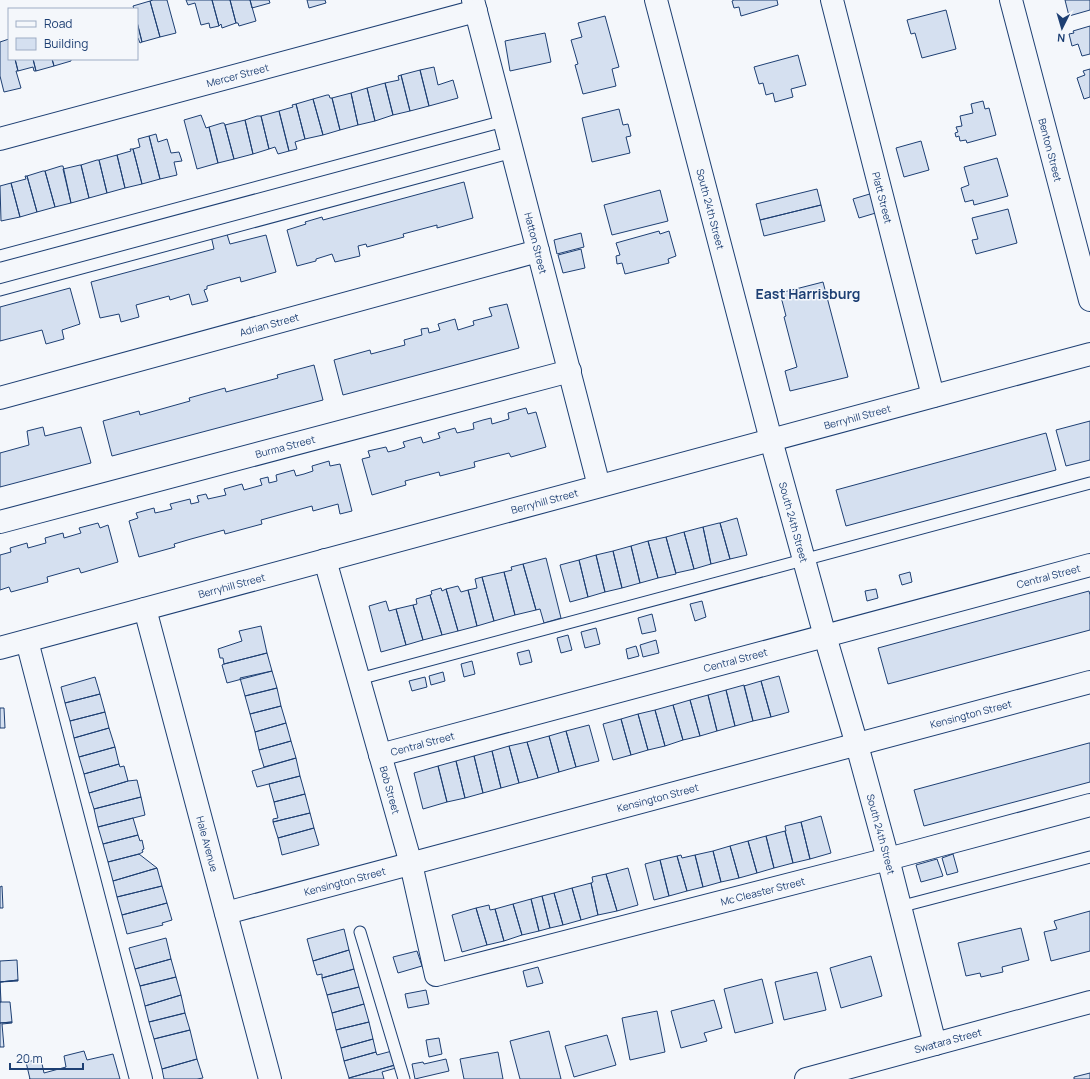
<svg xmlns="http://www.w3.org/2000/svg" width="1090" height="1079" font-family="Manrope,sans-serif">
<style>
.building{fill:#d5e0f0;stroke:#1d3f73}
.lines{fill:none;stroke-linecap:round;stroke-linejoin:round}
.lane-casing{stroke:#1d3f73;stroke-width:13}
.street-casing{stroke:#1d3f73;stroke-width:24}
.lane{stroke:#f4f7fb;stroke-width:11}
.street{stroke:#f4f7fb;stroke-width:22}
.labels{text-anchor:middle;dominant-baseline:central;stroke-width:3;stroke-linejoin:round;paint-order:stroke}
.street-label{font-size:10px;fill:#1d3f73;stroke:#f4f7fb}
.district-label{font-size:14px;font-weight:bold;fill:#1d3f73;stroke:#f4f7fb}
</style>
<rect width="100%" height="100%" fill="#f4f7fb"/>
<path class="building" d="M 153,0 L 167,0 L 176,33 L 160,37 L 150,1 Z
M 186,0 L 212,0 L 219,26 L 210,28 L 209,23 L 201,25 L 195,3 L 188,5 Z
M 212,0 L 230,0 L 236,23 L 222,28 L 221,24 L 219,26 Z
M 230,0 L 250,0 L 256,21 L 239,26 L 238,23 L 236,23 Z
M 250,0 L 269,0 L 270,3 L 252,8 Z
M 307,0 L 325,0 L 326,3 L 309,8 Z
M 734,0 L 777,0 L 778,5 L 741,16 L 739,7 L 734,8 L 732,1 Z
M 1065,0 L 1090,0 L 1090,10 L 1069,16 Z
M 150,1 L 160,37 L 142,42 L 137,22 L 137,9 L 134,9 L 133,6 Z
M 946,10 L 956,49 L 922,58 L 915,33 L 911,34 L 907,20 Z
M 605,16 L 619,67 L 612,69 L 616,86 L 583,94 L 575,65 L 578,64 L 571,40 L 582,37 L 578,23 Z
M 137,22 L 142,42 L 140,43 L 138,38 L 137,39 Z
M 1090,26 L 1090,54 L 1082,56 L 1078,44 L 1072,46 L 1069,34 L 1074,33 L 1073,31 Z
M 545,33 L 551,62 L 510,71 L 505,41 Z
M 9,39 L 9,59 L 15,59 L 18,71 L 16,71 L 21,88 L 4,92 L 0,76 L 0,42 Z
M 798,55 L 806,85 L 791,89 L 793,97 L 775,102 L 773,93 L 766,95 L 763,83 L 759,84 L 754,67 Z
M 15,59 L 33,59 L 36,71 L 34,71 L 33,67 L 18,71 Z
M 33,59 L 52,59 L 54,66 L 36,71 Z
M 52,59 L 71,59 L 71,61 L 54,66 Z
M 434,67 L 438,85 L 453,80 L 458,98 L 429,106 L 420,70 Z
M 1090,69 L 1090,97 L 1084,99 L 1077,78 L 1085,75 L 1083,71 Z
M 420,70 L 429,106 L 410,111 L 401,75 Z
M 401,75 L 410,111 L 393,115 L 385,83 L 399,80 L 398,76 Z
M 385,83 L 393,115 L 375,121 L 367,88 Z
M 367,88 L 375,121 L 358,125 L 351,93 Z
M 351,93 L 358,125 L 340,130 L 332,98 Z
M 327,95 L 329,95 L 330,98 L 332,98 L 340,130 L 323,135 L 313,99 Z
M 313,99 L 323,135 L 305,139 L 296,104 Z
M 983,101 L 985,109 L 989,108 L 996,135 L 967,143 L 966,140 L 960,141 L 959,136 L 956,137 L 955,133 L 958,132 L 956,127 L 962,126 L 960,116 L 973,113 L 971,104 Z
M 296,104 L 305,139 L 295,142 L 297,149 L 289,151 L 279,111 L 293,107 L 292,105 Z
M 619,109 L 623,125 L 628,124 L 631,136 L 626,137 L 630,153 L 592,162 L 582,118 Z
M 279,111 L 289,151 L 278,154 L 275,147 L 269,149 L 261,116 Z
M 201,115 L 206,128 L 209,127 L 218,163 L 197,169 L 184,120 Z
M 257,116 L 261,116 L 269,149 L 253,154 L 245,120 Z
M 245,120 L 253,154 L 234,159 L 225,125 Z
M 222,123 L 224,123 L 225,125 L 234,159 L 218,163 L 209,127 Z
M 156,134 L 158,142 L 167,139 L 171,153 L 179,152 L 182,161 L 174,162 L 177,175 L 160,179 L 149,136 Z
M 149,136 L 160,179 L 142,184 L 133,149 L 140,147 L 138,139 Z
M 921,141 L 929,170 L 904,177 L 896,148 Z
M 130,149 L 133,149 L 142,184 L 125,188 L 117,155 L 131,151 Z
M 117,155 L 125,188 L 107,193 L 99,160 Z
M 997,158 L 1008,196 L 974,205 L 973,200 L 965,202 L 961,188 L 969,185 L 964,167 Z
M 97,160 L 99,160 L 107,193 L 89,198 L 81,165 Z
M 80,165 L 81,165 L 89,198 L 71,203 L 63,169 Z
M 61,166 L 63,166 L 71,203 L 55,207 L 45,171 Z
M 43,171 L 45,171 L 55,207 L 37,212 L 27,176 Z
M 25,176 L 27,176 L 37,212 L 20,217 L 11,183 L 26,179 Z
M 464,182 L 473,218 L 437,228 L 437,225 L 403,234 L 404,237 L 367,247 L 366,244 L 358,246 L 360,256 L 335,262 L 332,254 L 316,259 L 316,261 L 297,266 L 287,230 L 306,224 L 305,222 L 322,217 L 323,220 Z
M 11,183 L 20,217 L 1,221 L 0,186 Z
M 817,189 L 821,205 L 760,220 L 756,204 Z
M 660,190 L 668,221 L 612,235 L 604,205 Z
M 873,193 L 879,212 L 859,218 L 853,199 Z
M 821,205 L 825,221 L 764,236 L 760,220 Z
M 1008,209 L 1017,243 L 976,254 L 972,240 L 978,239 L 972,218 Z
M 226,231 L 230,244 L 266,235 L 276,272 L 241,282 L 240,277 L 207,286 L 207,289 L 204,290 L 208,301 L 192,305 L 189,294 L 170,300 L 169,296 L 136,305 L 139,317 L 121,322 L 119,314 L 100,318 L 91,282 L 214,249 L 211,236 Z
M 659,231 L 660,234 L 669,231 L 676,256 L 668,259 L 669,263 L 625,274 L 622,263 L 617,264 L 616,256 L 620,255 L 616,243 Z
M 581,233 L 584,247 L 557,254 L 554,240 Z
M 581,249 L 585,268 L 563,273 L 558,255 Z
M 823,282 L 848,377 L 790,391 L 785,371 L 797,367 L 784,317 L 786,316 L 780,293 Z
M 70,288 L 80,324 L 62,330 L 64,339 L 46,344 L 42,330 L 0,341 L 0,307 Z
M 507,304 L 519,348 L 343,395 L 334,360 L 370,350 L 371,354 L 405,345 L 404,340 L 422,335 L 421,329 L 428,328 L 429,333 L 440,330 L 438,324 L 455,319 L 458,330 L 474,325 L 473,321 L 492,316 L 489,308 Z
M 314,365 L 323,400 L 112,456 L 103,421 L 139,411 L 140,415 L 190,401 L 189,398 L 225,388 L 226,392 L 278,378 L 277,375 Z
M 526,408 L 528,414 L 536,412 L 546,447 L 511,457 L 509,453 L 474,462 L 475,467 L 440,476 L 439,472 L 405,481 L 406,485 L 372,495 L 362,459 L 370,457 L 368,451 L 386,447 L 388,452 L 396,450 L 405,447 L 403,442 L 421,437 L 423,443 L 440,438 L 438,433 L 455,428 L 457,433 L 474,429 L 473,423 L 483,420 L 491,418 L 492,424 L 509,419 L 508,413 Z
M 1090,421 L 1090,460 L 1066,466 L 1056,430 Z
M 43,427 L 45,436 L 81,427 L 91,463 L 0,487 L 0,453 L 29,445 L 27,431 Z
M 1046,433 L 1056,470 L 846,526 L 836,490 Z
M 329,461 L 330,466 L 340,464 L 352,511 L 340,514 L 338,504 L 313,511 L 312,506 L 261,520 L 262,524 L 225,534 L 224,530 L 191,539 L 174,544 L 175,547 L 139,557 L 129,521 L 138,518 L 136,513 L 154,508 L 155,513 L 164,511 L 172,509 L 170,504 L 190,499 L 191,504 L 199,502 L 197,496 L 206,494 L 208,499 L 226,495 L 224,489 L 242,484 L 244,490 L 262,485 L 260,479 L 268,477 L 269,483 L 277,481 L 276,475 L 294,470 L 296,476 L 304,474 L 313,471 L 312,466 Z
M 737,518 L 747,555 L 730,559 L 720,523 Z
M 98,523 L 100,528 L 108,525 L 118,562 L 81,573 L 79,568 L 47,577 L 48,582 L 11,592 L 9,587 L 0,590 L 0,555 L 11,552 L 10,548 L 27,543 L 28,548 L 46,543 L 45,538 L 63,533 L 64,538 L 81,533 L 79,528 Z
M 719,523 L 720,523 L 730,559 L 711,564 L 703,527 Z
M 703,527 L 711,564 L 694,569 L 684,532 Z
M 684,532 L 694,569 L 676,573 L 666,537 Z
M 666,537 L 676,574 L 658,578 L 648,541 Z
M 648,541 L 658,578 L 640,583 L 631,546 Z
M 631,546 L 640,583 L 622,588 L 613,551 Z
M 613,551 L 622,588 L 605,592 L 596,555 Z
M 596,555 L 605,592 L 588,597 L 579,560 Z
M 546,558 L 561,618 L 544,623 L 540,609 L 536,610 L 523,564 Z
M 579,560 L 588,597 L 570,602 L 560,565 Z
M 523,564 L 536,610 L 515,615 L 504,572 L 512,570 L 511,567 Z
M 504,572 L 515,615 L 494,621 L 482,577 Z
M 910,572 L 912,582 L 902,585 L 899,575 Z
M 482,577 L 494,621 L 477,626 L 468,590 L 477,588 L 475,579 Z
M 458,586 L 461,592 L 468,590 L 477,626 L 458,631 L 446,589 Z
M 441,588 L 442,591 L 446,589 L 458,631 L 442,635 L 430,595 L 432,594 L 431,591 Z
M 876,589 L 878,598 L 867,601 L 865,591 Z
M 1089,591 L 1090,595 L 1090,630 L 888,684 L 878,648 Z
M 430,595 L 442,635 L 423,640 L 413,605 L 417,604 L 416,599 Z
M 386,601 L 389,611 L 396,609 L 406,645 L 381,652 L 369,606 Z
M 702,601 L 706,617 L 695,621 L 690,604 Z
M 413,605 L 423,640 L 406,645 L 396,609 Z
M 652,614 L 656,631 L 642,634 L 638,618 Z
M 261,626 L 267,653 L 224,664 L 223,658 L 220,658 L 218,649 L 242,641 L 239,631 Z
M 596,628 L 600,644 L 585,648 L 581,632 Z
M 568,635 L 572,650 L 561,653 L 557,638 Z
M 656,640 L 659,653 L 643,657 L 640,645 Z
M 636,646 L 639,656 L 628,659 L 626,649 Z
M 529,650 L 532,662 L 520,665 L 517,653 Z
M 267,653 L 272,671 L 227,683 L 222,665 L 224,664 Z
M 472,661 L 475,674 L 464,677 L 461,664 Z
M 272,671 L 277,688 L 245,696 L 240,678 Z
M 443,672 L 445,681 L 431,685 L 429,676 Z
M 779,676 L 789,712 L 771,717 L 761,681 Z
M 95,677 L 100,694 L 65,703 L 61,687 Z
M 425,677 L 427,687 L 412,691 L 409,681 Z
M 761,681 L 771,717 L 753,721 L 744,686 Z
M 744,685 L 753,721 L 735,726 L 726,690 Z
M 277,688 L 281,706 L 250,714 L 245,696 Z
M 726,690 L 735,726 L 717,731 L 708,695 Z
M 100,694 L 105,712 L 70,721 L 65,703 Z
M 708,695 L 717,731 L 700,736 L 690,700 Z
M 690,700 L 700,736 L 683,740 L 673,705 Z
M 673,705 L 683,740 L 665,746 L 655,710 Z
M 281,706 L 286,723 L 255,732 L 250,714 Z
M 0,708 L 4,708 L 5,728 L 0,728 Z
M 655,710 L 665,746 L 648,750 L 638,714 Z
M 105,712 L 109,728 L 74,738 L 70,721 Z
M 638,714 L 648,750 L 631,755 L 621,719 Z
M 621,719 L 631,755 L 613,760 L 603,724 Z
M 286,723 L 291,741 L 259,750 L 255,732 Z
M 589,725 L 599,761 L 576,767 L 566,731 Z
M 109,728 L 115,747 L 79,757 L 74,738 Z
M 566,731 L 576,767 L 559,772 L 549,736 Z
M 549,736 L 559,772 L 538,778 L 527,742 Z
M 291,741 L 296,758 L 264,767 L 259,750 Z
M 527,742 L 538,778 L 519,783 L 509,746 Z
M 1089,743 L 1090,743 L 1090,782 L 924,826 L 914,790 Z
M 509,746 L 519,783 L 501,788 L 492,751 Z
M 115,747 L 119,764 L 84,774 L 79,757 Z
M 492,751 L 501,788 L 483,793 L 474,756 Z
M 474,756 L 483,793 L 465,798 L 456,761 Z
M 296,758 L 300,776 L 257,787 L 252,771 Z
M 456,761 L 465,798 L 447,802 L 438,766 Z
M 119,764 L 120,767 L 124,766 L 128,781 L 89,793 L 84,774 Z
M 438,766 L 447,802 L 423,809 L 414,773 Z
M 300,776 L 305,794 L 274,802 L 269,784 Z
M 137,780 L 141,797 L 94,809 L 89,793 L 128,781 Z
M 305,794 L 310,813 L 273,822 L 273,819 L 278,818 L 274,802 Z
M 141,797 L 145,815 L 98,827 L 94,809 Z
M 310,813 L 314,828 L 278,838 L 273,822 Z
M 821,816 L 831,853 L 810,859 L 801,822 Z
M 133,818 L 138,835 L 103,844 L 98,827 Z
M 801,822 L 810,859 L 793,863 L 785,831 L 786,831 L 785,826 Z
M 314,828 L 319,845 L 282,855 L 278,838 Z
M 785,831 L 793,863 L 774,868 L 766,836 Z
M 138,835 L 140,841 L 142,840 L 144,849 L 142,850 L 143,852 L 139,854 L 108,862 L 103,844 Z
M 766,836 L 774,868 L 757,873 L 748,841 Z
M 748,841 L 757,873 L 739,878 L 730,846 Z
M 730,846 L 739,878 L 721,882 L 713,851 Z
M 713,851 L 721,882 L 703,887 L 695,855 Z
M 139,854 L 157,868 L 113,881 L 108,862 Z
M 953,854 L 958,872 L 947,875 L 942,858 Z
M 681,855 L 682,858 L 695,855 L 703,887 L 687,891 L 677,856 Z
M 677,856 L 687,891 L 669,896 L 660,860 Z
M 937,859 L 943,876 L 921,882 L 916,865 Z
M 660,860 L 669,896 L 654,900 L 645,864 Z
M 157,868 L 162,886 L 117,897 L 113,881 Z
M 628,868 L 638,905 L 617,911 L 606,874 Z
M 606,874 L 617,911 L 598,915 L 591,883 L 593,882 L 592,877 Z
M 591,883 L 598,915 L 581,920 L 572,888 Z
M 2,886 L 3,908 L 0,908 L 0,887 Z
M 162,886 L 167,903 L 122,915 L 117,897 Z
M 572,888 L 581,920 L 563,925 L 554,893 Z
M 554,893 L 563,925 L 550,928 L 542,896 Z
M 542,896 L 550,928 L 539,931 L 531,899 Z
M 531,899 L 539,931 L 522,935 L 513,904 Z
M 167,903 L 172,920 L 162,923 L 163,925 L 127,934 L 122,915 Z
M 513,904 L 522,935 L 504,941 L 495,909 Z
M 489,905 L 490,910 L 495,909 L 504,941 L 487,945 L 476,908 Z
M 476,908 L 487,945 L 462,952 L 452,915 Z
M 1090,911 L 1090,951 L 1051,961 L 1044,932 L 1057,929 L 1054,921 Z
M 1021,928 L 1029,960 L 1002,967 L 1003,972 L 981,977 L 980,973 L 966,976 L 958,943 Z
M 344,929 L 349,950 L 313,961 L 307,939 Z
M 166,938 L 171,959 L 135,969 L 129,948 Z
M 349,950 L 354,969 L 322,978 L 322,974 L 317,975 L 313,961 Z
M 417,951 L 422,966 L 398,973 L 393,957 Z
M 871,956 L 882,996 L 841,1008 L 830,968 Z
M 171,959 L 176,977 L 140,986 L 135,969 Z
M 17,960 L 18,980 L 0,982 L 0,961 Z
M 538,967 L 543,983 L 527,987 L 523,971 Z
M 354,969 L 359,987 L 327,995 L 322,978 Z
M 817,972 L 826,1010 L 784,1020 L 775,982 Z
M 176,977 L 181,995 L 145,1006 L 140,986 Z
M 762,979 L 773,1023 L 735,1033 L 724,989 Z
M 18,980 L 18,981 L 0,982 L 1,1002 L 0,1002 L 0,982 Z
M 359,987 L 364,1004 L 332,1013 L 327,995 Z
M 426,990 L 429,1004 L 408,1008 L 405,994 Z
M 181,995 L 185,1013 L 149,1022 L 145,1006 Z
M 714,1000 L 722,1028 L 704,1033 L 707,1041 L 681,1048 L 671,1011 Z
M 0,1002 L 10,1002 L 12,1022 L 0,1023 Z
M 364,1004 L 369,1022 L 336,1030 L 332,1013 Z
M 657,1011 L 665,1052 L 630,1060 L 622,1018 Z
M 185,1013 L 190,1030 L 154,1039 L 149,1022 Z
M 12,1022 L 12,1023 L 2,1024 L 4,1047 L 0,1047 L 0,1023 Z
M 369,1022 L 373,1039 L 341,1048 L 336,1030 Z
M 190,1030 L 197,1059 L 162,1069 L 154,1039 Z
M 549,1031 L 561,1079 L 520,1079 L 510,1041 Z
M 607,1035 L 616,1065 L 574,1077 L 565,1046 Z
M 439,1038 L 442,1054 L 429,1057 L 426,1040 Z
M 373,1039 L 376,1052 L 344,1061 L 341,1048 Z
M 84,1051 L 87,1060 L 113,1054 L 120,1079 L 29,1079 L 30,1079 L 26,1062 L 41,1059 L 44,1073 L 66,1067 L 64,1056 Z
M 392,1051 L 395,1065 L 349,1078 L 344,1061 L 376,1052 L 377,1055 Z
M 498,1052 L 503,1079 L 464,1079 L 460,1059 Z
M 197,1059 L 203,1078 L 197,1079 L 164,1079 L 162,1069 Z
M 446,1059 L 449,1071 L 415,1079 L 412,1064 L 423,1062 L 424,1064 Z
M 395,1065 L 396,1068 L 382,1072 L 384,1079 L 349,1079 L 349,1078 Z
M 1090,1073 L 1090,1079 L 1074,1079 L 1074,1077 Z"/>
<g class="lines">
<defs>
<path id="lane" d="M 0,256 L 504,121
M 0,290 L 513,152
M 359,679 L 1090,483
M 899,907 L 1090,857
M 360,932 L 404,1079"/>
<g id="street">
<path id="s1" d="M 473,0 L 599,486"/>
<path id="s2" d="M 656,0 L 771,440 L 825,636 L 857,745 L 888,859 L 935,1044"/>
<path id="s3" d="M 832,0 L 933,396"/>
<path id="s4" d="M 1011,0 L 1090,300"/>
<path id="s5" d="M 0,139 L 476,11"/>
<path id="s6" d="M 0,398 L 538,251"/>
<path id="s7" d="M 0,522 L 570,371"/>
<path id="s8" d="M 325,560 L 411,864 L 436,975 L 888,859 L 1090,805"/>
<path id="s9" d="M 145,609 L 270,1079"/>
<path d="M 27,641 L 141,1079"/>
<path id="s10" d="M 0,648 L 1090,354"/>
<path id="s11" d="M 380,755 L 1090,565"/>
<path id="s12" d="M 226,913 L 1090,682"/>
<path id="s13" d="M 806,1079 L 1090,1002"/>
</g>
</defs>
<use href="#lane" class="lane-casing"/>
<use href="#street" class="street-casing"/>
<use href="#lane" class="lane"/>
<use href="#street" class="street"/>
</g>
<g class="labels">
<g class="street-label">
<text stroke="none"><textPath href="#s5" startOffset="246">Mercer Street</textPath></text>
<text stroke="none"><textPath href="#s4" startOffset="155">Benton Street</textPath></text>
<text stroke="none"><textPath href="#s3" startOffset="204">Platt Street</textPath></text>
<text stroke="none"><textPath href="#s2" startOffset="216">South 24th Street</textPath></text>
<text stroke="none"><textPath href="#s1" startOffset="251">Hatton Street</textPath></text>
<text stroke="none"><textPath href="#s6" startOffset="279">Adrian Street</textPath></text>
<text stroke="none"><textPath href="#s10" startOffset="888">Berryhill Street</textPath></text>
<text stroke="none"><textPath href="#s7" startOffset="295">Burma Street</textPath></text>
<text stroke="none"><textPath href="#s10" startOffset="564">Berryhill Street</textPath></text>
<text stroke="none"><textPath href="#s2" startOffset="540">South 24th Street</textPath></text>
<text stroke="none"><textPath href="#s11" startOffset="692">Central Street</textPath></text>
<text stroke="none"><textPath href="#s10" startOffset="240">Berryhill Street</textPath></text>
<text stroke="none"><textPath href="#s11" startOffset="368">Central Street</textPath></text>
<text stroke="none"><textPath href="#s12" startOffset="771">Kensington Street</textPath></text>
<text stroke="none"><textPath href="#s11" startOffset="44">Central Street</textPath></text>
<text stroke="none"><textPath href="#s8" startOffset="239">Bob Street</textPath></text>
<text stroke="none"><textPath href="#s12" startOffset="447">Kensington Street</textPath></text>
<text stroke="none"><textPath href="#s2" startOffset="864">South 24th Street</textPath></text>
<text stroke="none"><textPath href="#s9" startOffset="243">Hale Avenue</textPath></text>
<text stroke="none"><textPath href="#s12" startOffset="123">Kensington Street</textPath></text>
<text stroke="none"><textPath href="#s8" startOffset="767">Mc Cleaster Street</textPath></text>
<text stroke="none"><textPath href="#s13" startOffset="147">Swatara Street</textPath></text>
</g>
<g class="district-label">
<text x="808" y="293">East Harrisburg</text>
</g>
</g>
<rect x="8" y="8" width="130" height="52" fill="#f4f7fb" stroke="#9eadc5"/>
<rect x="16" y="21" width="20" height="6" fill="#f4f7fb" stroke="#9eadc5"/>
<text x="44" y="28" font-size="12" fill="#1d3f73">Road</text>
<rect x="16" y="38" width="20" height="12" fill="#d5e0f0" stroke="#9eadc5"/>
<text x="44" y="48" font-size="12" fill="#1d3f73">Building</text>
<g transform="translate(1062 28) rotate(185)" stroke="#f4f7fb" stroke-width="3" paint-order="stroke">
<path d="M0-3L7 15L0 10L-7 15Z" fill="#1d3f73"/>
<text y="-6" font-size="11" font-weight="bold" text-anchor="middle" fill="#1d3f73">N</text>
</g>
<path d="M10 1063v6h73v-6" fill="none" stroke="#1d3f73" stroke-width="2"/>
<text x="16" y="1063" font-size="12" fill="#1d3f73" stroke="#f4f7fb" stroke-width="3" paint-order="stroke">20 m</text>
</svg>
